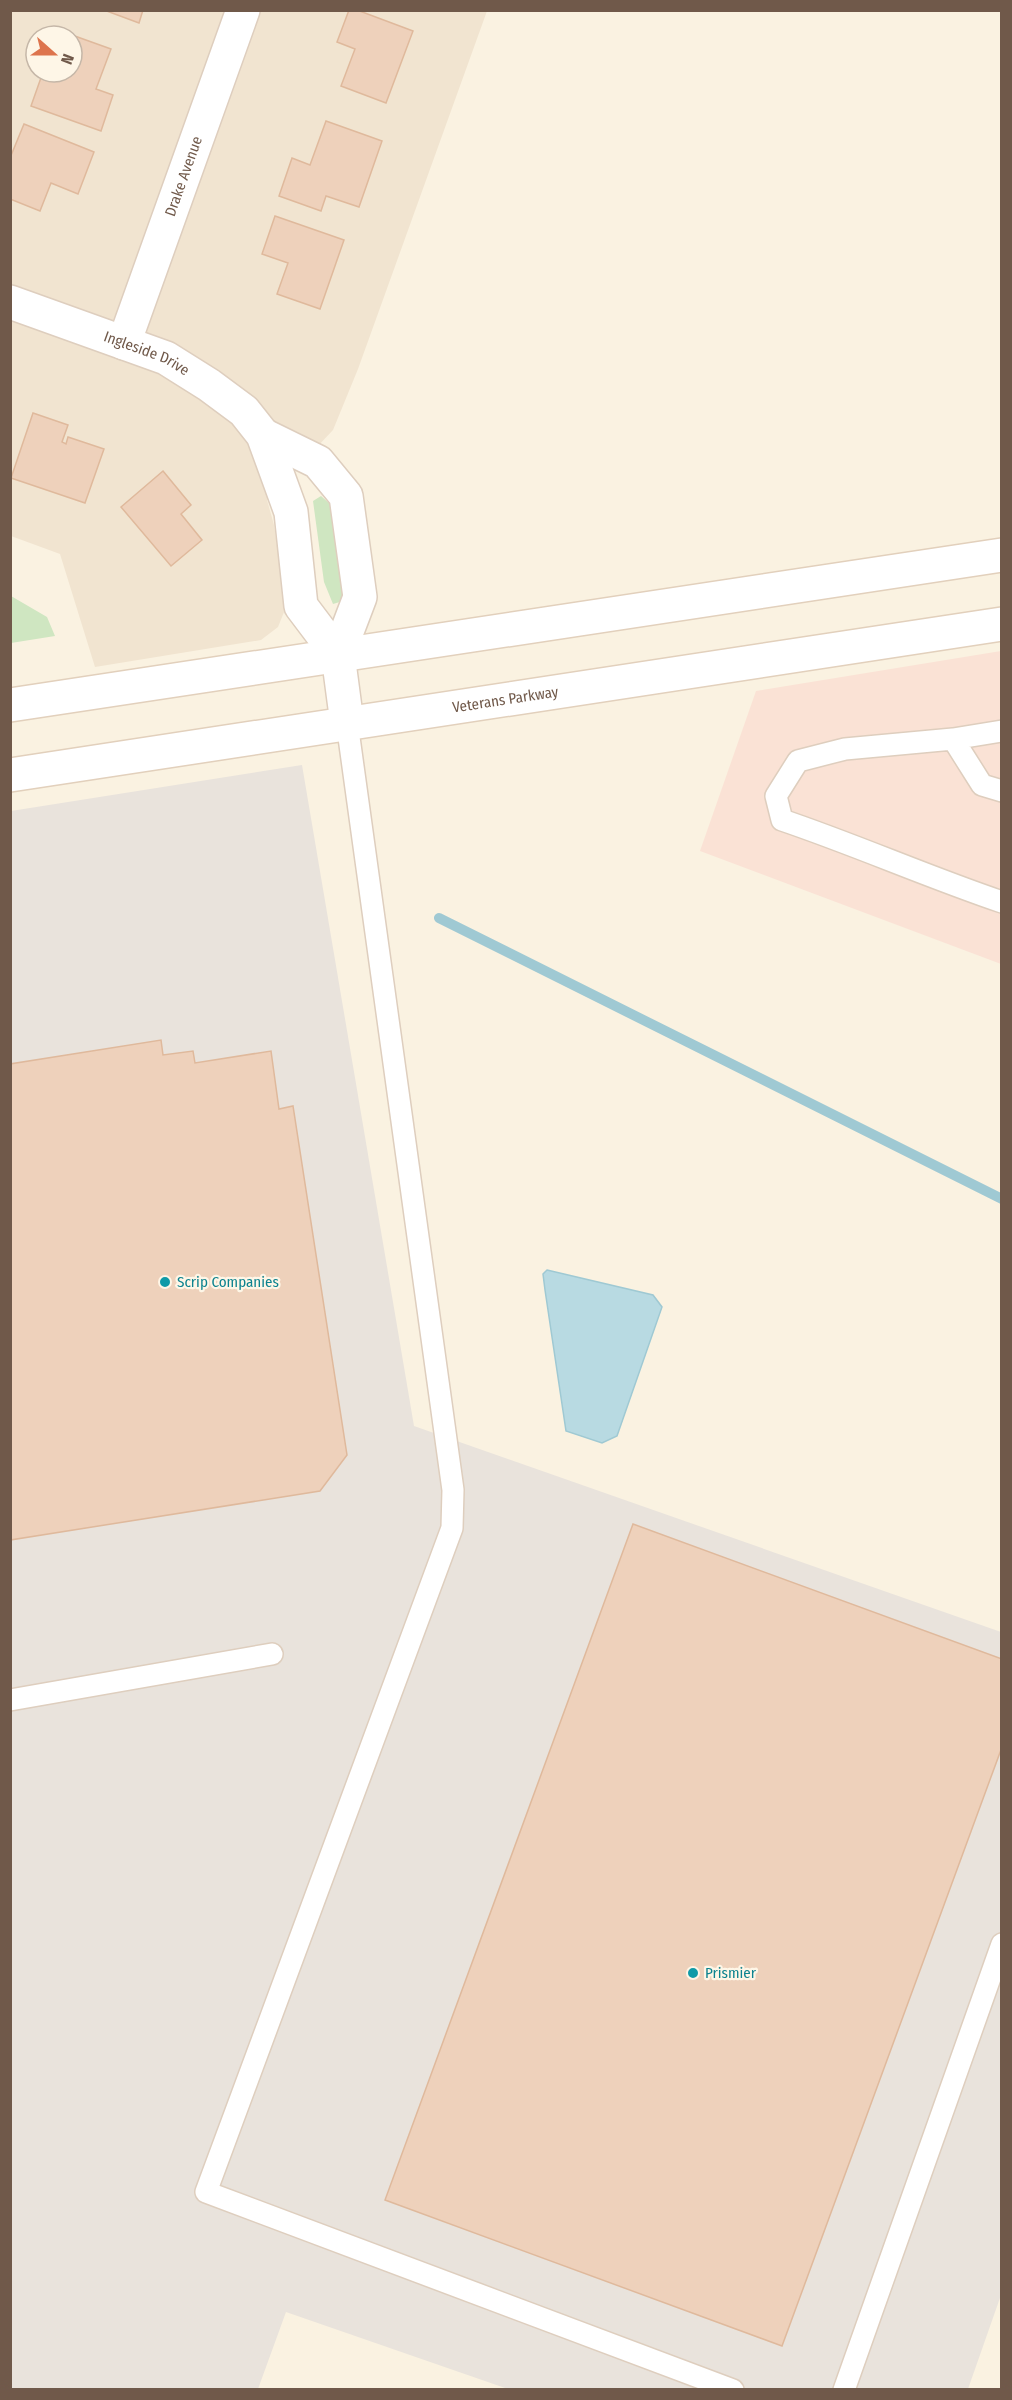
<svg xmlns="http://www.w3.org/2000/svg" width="1012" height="2400" font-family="'Fira Sans Condensed',sans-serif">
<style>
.residential{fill:#f1e4d0;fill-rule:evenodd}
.commercial{fill:#fae2d5}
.industrial{fill:#e9e3dc}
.green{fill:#cfe6c1}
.water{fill:#b8dae2;stroke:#9fc9d3;stroke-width:1.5}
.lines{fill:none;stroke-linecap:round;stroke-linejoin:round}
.stream{stroke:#9fc9d3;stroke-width:10}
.building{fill:#eed1bb;stroke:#dfb99c;stroke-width:1.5}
.lane-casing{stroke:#decebe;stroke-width:24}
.street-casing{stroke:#decebe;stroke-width:36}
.secondary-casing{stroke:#e2d0bc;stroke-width:36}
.lane{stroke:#fff;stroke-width:21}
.street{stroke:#fff;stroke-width:33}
.secondary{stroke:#fff;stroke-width:33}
.culture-dot{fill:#0f9aa8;stroke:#fef6e7;stroke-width:2}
.labels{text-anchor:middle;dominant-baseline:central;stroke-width:4.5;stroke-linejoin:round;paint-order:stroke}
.street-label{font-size:15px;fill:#70594a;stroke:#fef6e7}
.culture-label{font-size:15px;fill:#0d838f;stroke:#fef6e7;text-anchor:start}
</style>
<rect width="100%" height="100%" fill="#faf2e1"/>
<path class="residential" d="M 11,11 L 487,11 L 358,369 L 333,430 L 267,500 L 274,525 L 286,607 L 278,627 L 261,640 L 95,667 L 60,554 L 11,536 ZM 36,36 L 72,36 L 72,72 L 36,72 Z"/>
<path class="commercial" d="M 1001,651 L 1001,964 L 700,851 L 756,691 Z"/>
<path class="industrial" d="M 302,765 L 414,1426 L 1001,1632 L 1001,2295 L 968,2389 L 508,2389 L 286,2312 L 258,2389 L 11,2390 L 11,811 Z"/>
<path class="green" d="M 321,496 L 330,504 L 332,512 L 343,588 L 343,601 L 333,604 L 324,582 L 313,501 Z
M 11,596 L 47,617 L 55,636 L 11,643 Z"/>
<path class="water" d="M 547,1270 L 653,1295 L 662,1307 L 617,1436 L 602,1443 L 566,1431 L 545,1290 L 543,1274 Z"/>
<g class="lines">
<path class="stream" d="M 439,918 L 1002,1199"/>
</g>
<path class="building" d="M 104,10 L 143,10 L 139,23 Z
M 349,10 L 357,10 L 413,31 L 386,103 L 341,86 L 355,49 L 337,42 Z
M 58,30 L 111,49 L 96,89 L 113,95 L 101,131 L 31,106 L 43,72 L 72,72 L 72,36 L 56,36 Z
M 326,121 L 382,141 L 359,207 L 326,196 L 321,211 L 279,196 L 292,158 L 310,165 Z
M 24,124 L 94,152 L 78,194 L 51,183 L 40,211 L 10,199 L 10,158 Z
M 275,216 L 344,240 L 320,309 L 277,294 L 288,263 L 262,254 Z
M 33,413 L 68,425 L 62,442 L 66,444 L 68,437 L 104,449 L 85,503 L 11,478 Z
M 163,471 L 191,505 L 181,514 L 202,540 L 171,566 L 121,507 Z
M 161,1040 L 163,1055 L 193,1051 L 195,1063 L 271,1051 L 279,1109 L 293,1106 L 347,1455 L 320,1491 L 10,1540 L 10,1064 Z
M 633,1524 L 1002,1659 L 1002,1747 L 782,2346 L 385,2200 Z"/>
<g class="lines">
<defs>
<path id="lane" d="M 347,723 L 453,1490 L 452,1528 L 206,2192 L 733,2390
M 1002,731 L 953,739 L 982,785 L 1002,791
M 953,739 L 845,749 L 798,761 L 776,796 L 782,820 C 856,845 928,877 1002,902
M 10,1700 L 272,1654
M 844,2390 L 1002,1944"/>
<g id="street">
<path id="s1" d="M 10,302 L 166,358 L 209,385 L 244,411 L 263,435 L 291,512 L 301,606 L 338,655"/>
<path id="s2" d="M 124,343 L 243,10"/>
<path d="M 263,435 L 318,462 L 346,496 L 360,597 L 338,655 L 347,723"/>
</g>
<g id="secondary">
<path d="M 10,705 L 1002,555"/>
<path id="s3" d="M 10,775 L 1002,624"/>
</g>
</defs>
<use href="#lane" class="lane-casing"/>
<use href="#street" class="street-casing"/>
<use href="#secondary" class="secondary-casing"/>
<use href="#lane" class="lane"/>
<use href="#street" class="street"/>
<use href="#secondary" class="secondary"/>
</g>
<g class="culture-dot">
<circle cx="165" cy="1282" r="6"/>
<circle cx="693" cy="1973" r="6"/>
</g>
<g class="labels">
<g class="street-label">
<text stroke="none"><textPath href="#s2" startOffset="177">Drake Avenue</textPath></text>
<text stroke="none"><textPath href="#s1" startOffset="146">Ingleside Drive</textPath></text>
<text stroke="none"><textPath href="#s3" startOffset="501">Veterans Parkway</textPath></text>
</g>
<g class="culture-label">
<text x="177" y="1282">Scrip Companies</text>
<text x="705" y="1973">Prismier</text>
</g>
</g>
<rect width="1012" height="2400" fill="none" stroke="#70594a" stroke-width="24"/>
<g transform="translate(54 54) rotate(111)"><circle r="28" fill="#fef6e7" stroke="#c5b7a8" stroke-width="1.5"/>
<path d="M0-4.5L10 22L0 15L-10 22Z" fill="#dd744d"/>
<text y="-9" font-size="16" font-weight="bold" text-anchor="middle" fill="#70594a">N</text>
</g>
</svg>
